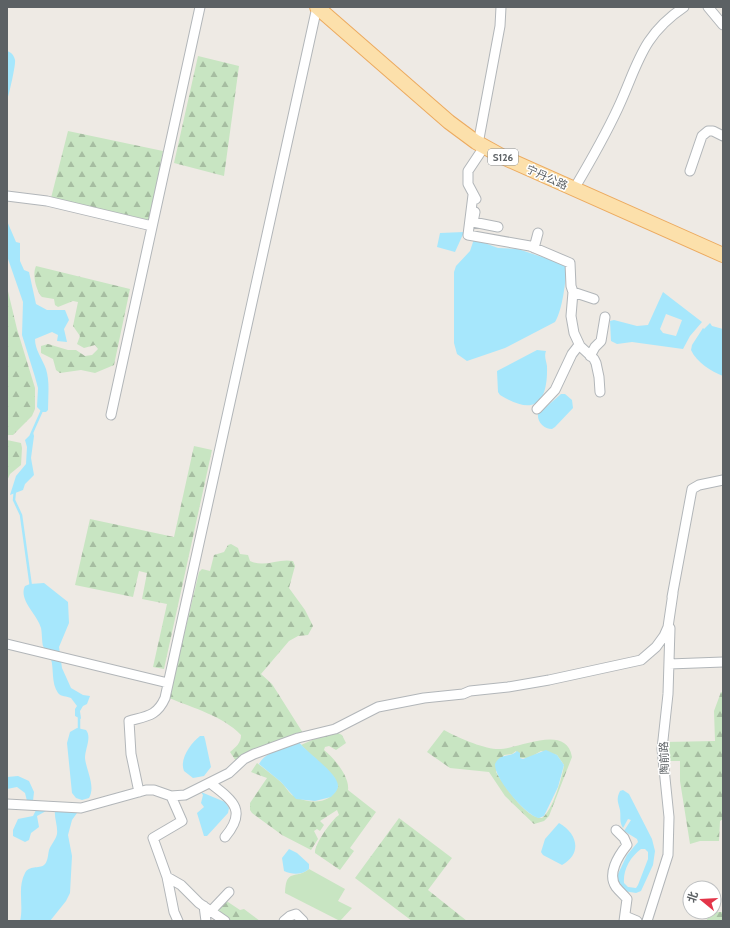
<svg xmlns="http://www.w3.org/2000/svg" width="730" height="928" font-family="Cabin,'Noto Sans SC',sans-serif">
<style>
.forest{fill:url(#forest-firs);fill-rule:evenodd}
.garden{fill:#c8e5c2}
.water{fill:#a6e7fc;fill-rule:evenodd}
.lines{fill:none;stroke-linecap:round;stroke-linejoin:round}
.stream{stroke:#a6e7fc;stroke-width:2.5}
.street-casing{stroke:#b2b6b9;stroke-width:11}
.primary-casing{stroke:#ecaa5f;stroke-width:16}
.street{stroke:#fff;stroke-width:9}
.primary{stroke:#fce0ab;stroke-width:14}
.labels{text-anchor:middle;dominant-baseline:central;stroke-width:3;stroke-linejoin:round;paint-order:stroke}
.shield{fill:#fff;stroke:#8d9092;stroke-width:1}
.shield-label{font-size:10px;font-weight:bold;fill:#5c6164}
.street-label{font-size:11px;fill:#5c6164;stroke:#fff}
</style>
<defs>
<pattern id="forest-firs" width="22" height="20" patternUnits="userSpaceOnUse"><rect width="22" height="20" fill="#c8e5c2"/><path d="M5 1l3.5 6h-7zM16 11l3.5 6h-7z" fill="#a6bda1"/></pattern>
</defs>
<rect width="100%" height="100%" fill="#eeeae4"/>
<path class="forest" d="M 198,56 L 239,66 L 224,176 L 174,163 Z
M 68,131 L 163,151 L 149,220 L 51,198 Z
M 36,266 L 130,289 L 114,365 L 95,373 L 81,370 L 60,373 L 56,370 L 53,359 L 41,353 L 41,346 L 48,344 L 68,350 L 76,350 L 85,356 L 92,355 L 98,349 L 95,345 L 84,348 L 77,344 L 80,336 L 73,326 L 78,302 L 73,301 L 58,307 L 55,305 L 54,299 L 42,297 C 36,290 32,275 36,266 Z
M 7,287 L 17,329 L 35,388 L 35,409 L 32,416 L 13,435 L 7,435 Z
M 7,440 L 21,443 L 22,448 L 21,465 L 10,474 L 7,481 Z
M 194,446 L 212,450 L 164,669 L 153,667 L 167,604 L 142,599 L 147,573 L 139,571 L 133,597 L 75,585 L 90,519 L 174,537 Z
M 231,544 L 238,548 L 240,554 L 248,555 L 250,561 C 265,568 278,558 293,561 L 295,566 L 289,588 L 305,610 L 313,626 L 308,635 L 298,636 L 289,641 L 261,674 L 272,684 L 303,733 L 236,761 L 230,752 C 236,747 241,743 241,735 C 223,716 193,708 169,698 L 199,572 L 202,569 L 210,571 L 214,555 L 224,552 L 228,545 Z
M 721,692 L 723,693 L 723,819 L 720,821 L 719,841 L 700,841 L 690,844 L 680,781 L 680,761 L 666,761 L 665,742 L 715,741 L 714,711 Z
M 444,730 C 456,737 482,748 496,749 C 516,751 566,722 572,757 L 549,816 L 544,821 L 534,824 L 505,796 L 489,772 L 450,768 L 427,752 ZM 516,751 L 520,758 L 529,758 L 541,751 L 557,755 L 564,765 C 562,778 553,810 542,818 C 526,819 504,785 496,772 L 504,755 L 512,754 Z
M 336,732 L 342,735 L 346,743 L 336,750 L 329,746 L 325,747 L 324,750 C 334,758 350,777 348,790 L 376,812 L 350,848 L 354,851 L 340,870 L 315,853 C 314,845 332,819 339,815 L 337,810 L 320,821 L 324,825 L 320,831 L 317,829 L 314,831 L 318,839 L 311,850 L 282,835 L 252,813 L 250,810 L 250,803 L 267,778 L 251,772 L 257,763 C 265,769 274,776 282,783 C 285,786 288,792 292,795 C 307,804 331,806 338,786 L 329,772 L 301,745 L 321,736 Z
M 399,818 L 452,858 L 428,890 L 467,921 L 412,921 L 355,878 Z
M 225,900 L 240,910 L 244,909 L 260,921 L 230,921 L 217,912 L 217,908 Z
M 711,912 L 723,912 L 723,921 L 706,921 Z"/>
<path class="garden" d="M 309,869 L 345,889 L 338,901 L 352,908 L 340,921 L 285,893 C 286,867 296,880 309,869 Z"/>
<path class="water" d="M 7,51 C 11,52 14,55 15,60 C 16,64 9,95 7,100 Z
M 7,221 L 16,242 L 20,243 L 20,261 L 24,270 L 29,272 L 36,304 L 47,310 L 65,310 L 69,320 L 64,329 L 67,342 L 57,341 L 58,335 L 52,332 L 35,339 C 35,350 42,358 46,369 C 50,382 48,396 48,410 L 46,412 L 42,412 L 37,407 L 38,388 L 35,377 L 22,335 L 23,302 L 7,256 Z
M 464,232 L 455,252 L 437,247 L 440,233 Z
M 474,239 L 498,248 L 518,249 L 551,260 L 565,262 C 568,274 562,312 555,322 L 505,348 L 467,361 L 457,354 L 454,343 L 454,272 L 456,266 L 470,251 Z
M 663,292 L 702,322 L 690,336 L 683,349 L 632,342 L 617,344 L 611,341 L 610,321 L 614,320 L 637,326 L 648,325 ZM 666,314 L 682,320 L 676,336 L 663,333 L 660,329 Z
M 710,323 L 712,326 L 723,329 L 723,376 C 711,371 697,363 691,350 L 692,345 L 703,328 L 704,329 Z
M 537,350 L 546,351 C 544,356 546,360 547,366 C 548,404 534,416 500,395 L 498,392 L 497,371 Z
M 561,394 L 565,394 L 572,400 L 573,408 L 555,427 L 552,429 C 544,429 537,422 538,414 Z
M 33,432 L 34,436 L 31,458 L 34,475 L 25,484 L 23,490 L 10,495 L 16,476 L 26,464 L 27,447 L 25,440 Z
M 44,583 L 68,602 L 69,623 L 59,647 L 62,668 L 71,688 L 83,695 L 90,696 L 87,704 L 83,706 L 80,711 L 81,719 L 75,716 L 75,709 L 77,706 L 71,698 C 67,696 61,697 58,693 C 51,683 54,669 51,659 C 49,654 45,650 43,646 C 42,643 42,632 41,628 C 38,615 18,600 25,586 L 30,584 Z
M 77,728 L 86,730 C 92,737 85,749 85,758 C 86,770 96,786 89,798 L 82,800 L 76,798 L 72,793 L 67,743 L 70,732 Z
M 200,736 L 204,736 L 205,739 L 211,767 L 204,776 L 193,778 L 184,771 C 179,759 191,743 200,736 Z
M 299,742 C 307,753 338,773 338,786 C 338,790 334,794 331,797 L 315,801 L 296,799 L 281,782 L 259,764 C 266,751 286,747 299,742 Z
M 546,750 L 557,755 L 564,765 L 558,787 L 544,816 L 539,818 C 526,816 494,778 495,764 C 500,753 510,758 517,751 L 520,753 L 520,758 L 523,759 Z
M 18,776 L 29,781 L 34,792 L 33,801 L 27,801 L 25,793 L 17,787 L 7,789 L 7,777 Z
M 623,790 L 629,794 L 652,839 L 655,851 L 653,865 L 641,891 L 636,893 L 624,891 L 618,882 L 618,874 L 627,855 L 638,842 L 637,839 L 624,831 L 631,820 L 628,819 L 623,828 C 619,822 621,816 620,810 C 618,802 616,799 620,791 ZM 641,849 L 645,849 L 648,852 L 648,859 L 638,885 L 636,888 L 628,887 L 624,883 C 623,870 630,857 641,849 Z
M 201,792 L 225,802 L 229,808 L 228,813 L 207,836 L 204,836 L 197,813 L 204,807 L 201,803 L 203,795 Z
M 36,810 L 46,811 L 37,816 L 39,827 L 31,833 L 29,840 L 25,842 L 13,836 L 13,830 L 18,819 L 33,816 Z
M 55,810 L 77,813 L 72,820 L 68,835 L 72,856 L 70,893 L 66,901 L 50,921 L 20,921 C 24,905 17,888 25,873 C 29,865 39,869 44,865 C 48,862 48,854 49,850 C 51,845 56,839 57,834 C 58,826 54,818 55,810 Z
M 559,823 C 577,833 583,853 562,865 L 543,855 L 541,852 L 545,839 Z
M 289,849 L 297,853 L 309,864 L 309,869 C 301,875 293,875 284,871 L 282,858 Z"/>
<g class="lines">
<path class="stream" d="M 31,435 L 43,408
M 15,490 L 14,500 L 21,515 L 31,587
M 79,729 L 79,716"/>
<defs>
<path id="street" d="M 708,7 L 723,25
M 478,144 L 500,26 L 501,7
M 690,171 L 702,136 L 708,131 L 713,131 L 723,136
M 574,189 C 590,162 605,136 618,108 C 638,65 641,36 684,7
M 473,195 L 468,235 L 530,246 L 570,263 L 571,286 L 573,292 L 571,316 L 574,333 L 580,346 L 594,359 L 596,363 L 599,377 L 600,392
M 7,196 L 47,201 L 152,226
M 476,199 L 468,184 L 468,171 L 484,147
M 475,212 L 473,222 L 498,227
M 534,248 L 538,233
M 573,292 L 594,299
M 590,356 L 595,347 L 601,341 L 605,317
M 537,409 L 555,390 L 572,354 L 579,345
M 111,415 L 200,7
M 672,597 L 692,489 L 699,485 L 723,480
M 7,644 L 168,683
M 669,664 L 723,662
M 210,783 C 232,800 248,810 225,837
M 139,792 L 131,754 L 129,721 C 147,716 157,716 165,698 L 317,7
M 171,796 L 182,821 L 153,838 L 167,877 L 181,885 L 199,903 L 225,921
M 7,804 L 81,808 L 146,790 L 154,790 L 171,796 L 185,795 L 229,773 L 244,759 L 254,754 L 298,738 L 335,729 L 378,707 L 424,698 L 463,694 L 470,691 L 508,687 L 549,680 L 641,660 L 656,647 L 664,636 L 668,627 L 673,593
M 616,830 L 624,838 L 627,845 C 618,856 607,874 616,887 C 620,892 624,895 627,899 L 624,921
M 167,877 L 174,912 L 178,921
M 204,906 L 206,921
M 211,911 L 229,892
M 625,916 L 637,921
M 284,921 L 290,916 L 296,914 L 303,921
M 647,921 L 668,855 L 669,817 L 662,749 L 668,694 L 670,628"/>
<path id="primary" d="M 317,7 L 449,122 L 476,142 L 505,158 L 723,255"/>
</defs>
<use href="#street" class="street-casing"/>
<use href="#primary" class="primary-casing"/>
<use href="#street" class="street"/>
<use href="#primary" class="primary"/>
</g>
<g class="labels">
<rect class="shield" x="488" y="149" width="30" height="16" rx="3"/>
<g class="shield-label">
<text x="503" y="157">S126</text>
</g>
<g class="street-label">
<text transform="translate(547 177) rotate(24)">宁丹公路</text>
<text transform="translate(664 758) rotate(-92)">陶前路</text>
</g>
</g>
<rect width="730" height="928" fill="none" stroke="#5c6164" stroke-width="16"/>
<g transform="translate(702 900) rotate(288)"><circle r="19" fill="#ffffff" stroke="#bec0c1"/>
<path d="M0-3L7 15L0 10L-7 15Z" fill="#e33549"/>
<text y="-6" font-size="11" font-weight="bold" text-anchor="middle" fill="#5c6164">北</text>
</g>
</svg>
